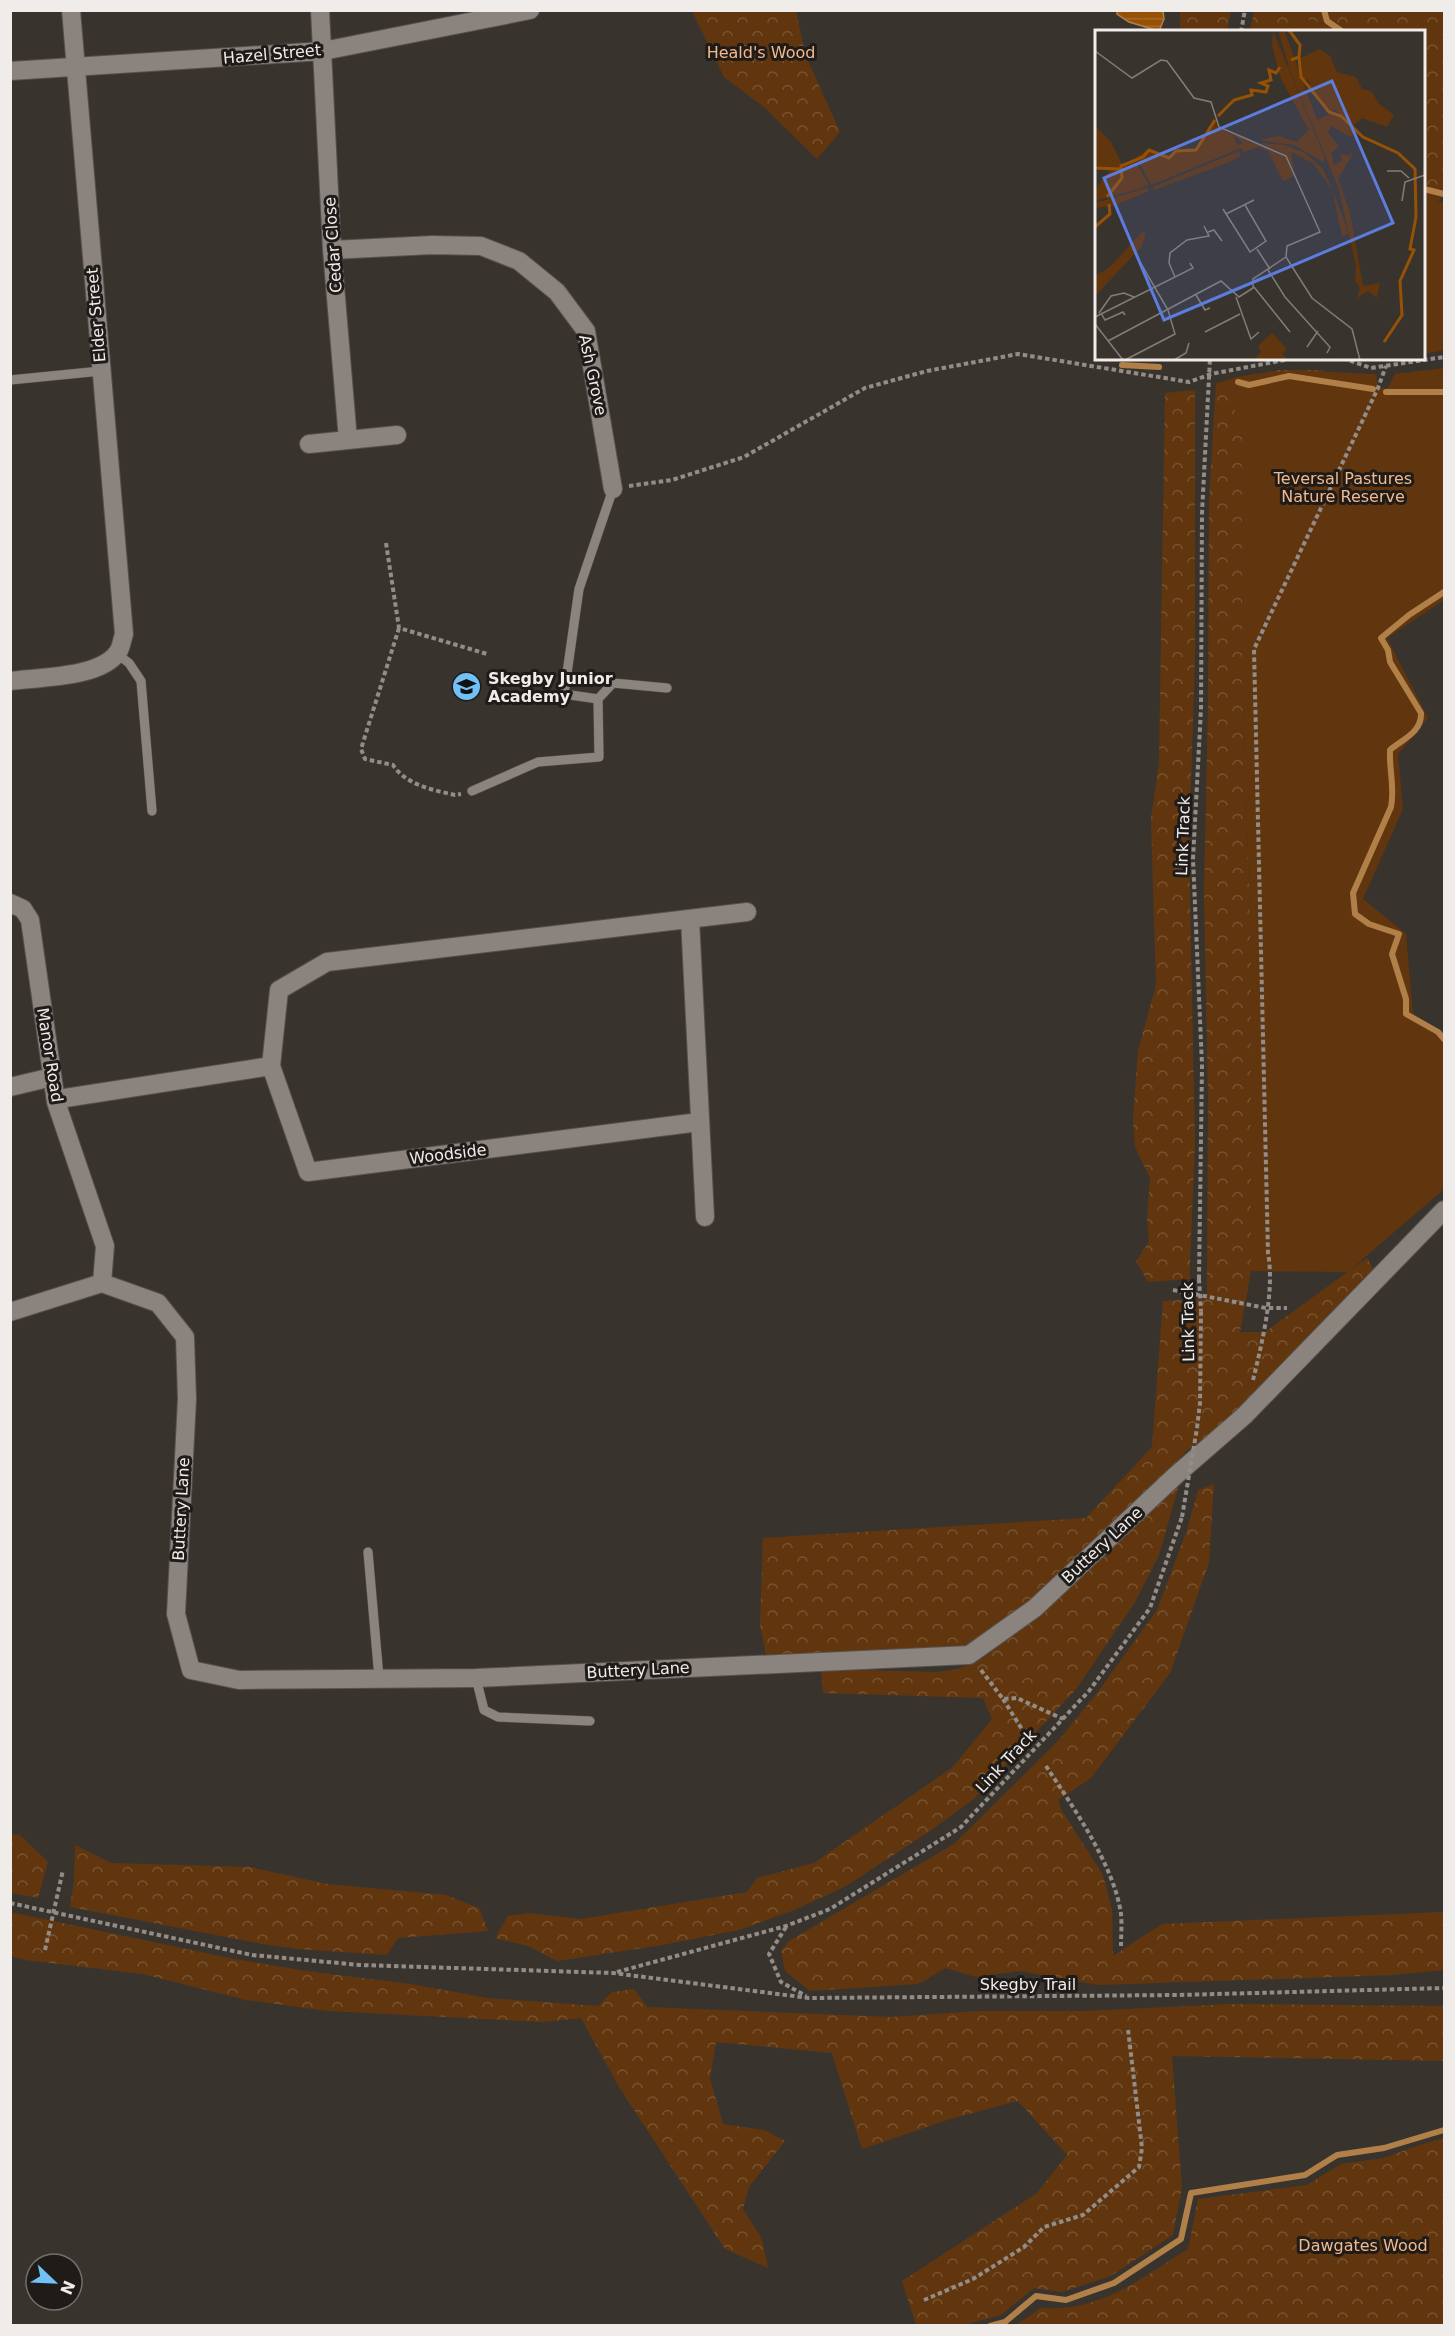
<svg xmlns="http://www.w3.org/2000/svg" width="1455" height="2336" font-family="'DejaVu Sans',sans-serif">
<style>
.forest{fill:url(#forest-crowns)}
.green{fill:#61360e}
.water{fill:url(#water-rules);stroke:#b18049;stroke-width:1.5}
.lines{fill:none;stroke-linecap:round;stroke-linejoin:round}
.stream{stroke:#b18049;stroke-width:6}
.lane-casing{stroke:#56514d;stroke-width:10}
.street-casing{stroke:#56514d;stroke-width:20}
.path{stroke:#928d89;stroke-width:4;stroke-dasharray:4.5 3;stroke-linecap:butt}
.lane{stroke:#8a837e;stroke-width:9}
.street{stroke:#8a837e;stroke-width:18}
.path-bridge{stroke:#928d89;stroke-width:4;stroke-dasharray:4.5 3;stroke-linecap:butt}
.labels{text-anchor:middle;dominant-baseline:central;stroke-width:6;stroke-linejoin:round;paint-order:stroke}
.park-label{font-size:16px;fill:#f3b98d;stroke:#1e1b19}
.street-label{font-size:16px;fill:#f0ece9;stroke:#1e1b19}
.poi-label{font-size:16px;font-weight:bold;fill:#f0ece9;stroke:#1e1b19;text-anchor:start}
.inset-river{fill:none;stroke:#965105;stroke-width:3}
.inset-road{fill:none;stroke:#827d79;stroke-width:1.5}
.view{fill:#5c7ddd;fill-opacity:0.15;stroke:#5c7ddd;stroke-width:3}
.inset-edge{fill:none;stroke:#f0ece9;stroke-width:3}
</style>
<defs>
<pattern id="forest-crowns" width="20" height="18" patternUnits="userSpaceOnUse" patternTransform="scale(1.5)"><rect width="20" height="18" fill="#61360e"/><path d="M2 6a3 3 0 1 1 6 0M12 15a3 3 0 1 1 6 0" fill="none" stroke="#785331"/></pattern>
<pattern id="water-rules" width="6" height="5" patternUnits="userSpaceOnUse" patternTransform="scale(1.5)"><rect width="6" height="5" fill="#965105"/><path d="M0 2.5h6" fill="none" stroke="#a56a29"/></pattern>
</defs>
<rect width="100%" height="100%" fill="#39332e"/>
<path class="forest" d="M 692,11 L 796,11 L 805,54 L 840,132 L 817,159 L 765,108 L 724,77 Z
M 1180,11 L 1231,11 L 1227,31 L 1180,31 Z
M 1254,11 L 1444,11 L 1444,195 L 1437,203 L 1424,185 L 1424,32 L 1357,31 L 1305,19 L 1304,31 L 1250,32 Z
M 1279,370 L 1325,370 L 1242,436 L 1242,668 L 1251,949 L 1252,1191 L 1251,1271 L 1240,1332 L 1265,1332 L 1367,1258 L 1373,1269 L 1230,1420 L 1187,1450 L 1163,1477 L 1030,1604 L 965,1650 L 766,1655 L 760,1624 L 763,1538 L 1086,1518 L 1152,1447 L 1163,1301 L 1207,1299 L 1208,1097 L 1204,892 L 1208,703 L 1209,501 L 1216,383 Z
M 1195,390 L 1195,655 L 1189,848 L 1195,1142 L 1190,1264 L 1190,1279 L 1148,1282 L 1136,1261 L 1149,1242 L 1147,1217 L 1150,1178 L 1135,1147 L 1133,1118 L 1138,1051 L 1156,985 L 1151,819 L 1159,762 L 1165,393 Z
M 1214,1484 L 1209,1563 L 1170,1673 L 1091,1778 L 1058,1800 L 1062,1811 L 1103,1875 L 1112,1910 L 1113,1956 L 1162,1924 L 1444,1912 L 1444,1970 L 1393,1975 L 1098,1985 L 1020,1971 L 976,1977 L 946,1968 L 918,1984 L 810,1991 L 785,1971 L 781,1951 L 789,1941 L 954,1844 L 1058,1741 L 1098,1692 L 1157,1610 L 1187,1530 L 1198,1490 Z
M 1179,1485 L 1159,1555 L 1135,1602 L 1077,1688 L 975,1798 L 930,1831 L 846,1886 L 797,1909 L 739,1930 L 662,1945 L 557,1961 L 528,1946 L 495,1938 L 508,1916 L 529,1913 L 581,1919 L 747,1892 L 757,1878 L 814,1863 L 953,1767 L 992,1719 L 983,1698 L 823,1693 L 821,1669 L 937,1672 L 958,1669 L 983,1658 L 1042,1612 Z
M 11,1834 L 20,1835 L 48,1862 L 38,1898 L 11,1893 Z
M 75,1845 L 111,1863 L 250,1867 L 327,1884 L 446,1895 L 479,1908 L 488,1931 L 398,1938 L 387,1955 L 298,1949 L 262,1944 L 70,1907 L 74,1880 Z
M 10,1912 L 234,1959 L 306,1971 L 411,1984 L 488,1998 L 598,2006 L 612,1992 L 634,1989 L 647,2007 L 891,2017 L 978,2011 L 1084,2011 L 1231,2004 L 1444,2006 L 1444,2061 L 1172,2056 L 1182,2188 L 1173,2235 L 1111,2276 L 1062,2292 L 1034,2288 L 1001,2315 L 963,2325 L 916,2325 L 902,2281 L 1037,2193 L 1067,2155 L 1018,2101 L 950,2119 L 862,2149 L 832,2053 L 716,2042 L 710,2078 L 723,2124 L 764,2130 L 785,2141 L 749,2187 L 743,2209 L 762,2239 L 768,2268 L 725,2249 L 619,2087 L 581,2018 L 543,2022 L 328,2011 L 246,2000 L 143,1974 L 25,1960 L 11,1956 Z
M 1444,2138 L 1444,2325 L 1016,2325 L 1041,2308 C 1099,2313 1141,2278 1188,2249 L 1198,2199 L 1307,2185 L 1341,2164 L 1384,2158 L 1416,2146 Z"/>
<path class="green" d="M 1304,19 L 1357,31 L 1304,31 Z
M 1424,185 L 1437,202 L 1444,202 L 1444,350 L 1424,354 Z
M 1444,368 L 1444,600 L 1387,638 L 1428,718 L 1398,754 L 1403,809 L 1363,899 L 1406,934 L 1413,1014 L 1444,1033 L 1444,1189 L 1348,1272 L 1251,1271 L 1251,949 L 1242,668 L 1242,436 L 1226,380 C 1277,366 1325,373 1376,374 L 1378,388 L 1388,388 L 1395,374 Z"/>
<path class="water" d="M 1117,11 L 1163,11 L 1164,19 L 1159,31 L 1129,22 L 1117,14 Z"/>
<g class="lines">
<path class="stream" d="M 1324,10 L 1327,21 L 1343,32
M 1424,189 L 1444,194
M 1122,365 L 1159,367
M 1238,382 L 1249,385 L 1289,376 L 1373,389
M 1386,392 L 1444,392
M 1444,592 L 1409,615 L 1381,638 L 1388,650 L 1390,662 L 1421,713 C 1422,732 1403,739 1390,750 C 1389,770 1395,788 1391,807 L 1353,893 L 1355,914 L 1369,924 L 1399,934 L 1392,954 L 1406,999 L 1406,1014 L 1438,1032 L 1444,1039
M 990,2326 L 1005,2322 L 1036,2296 L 1066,2300 L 1114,2283 L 1181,2239 L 1191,2193 L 1305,2175 L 1337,2155 L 1384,2148 L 1444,2130"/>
<defs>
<path id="lane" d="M 10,380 L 101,371
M 613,489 L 579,589 L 564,694 L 598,699 L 613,683 L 667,688
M 117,654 L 129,663 L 141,681 L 152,811
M 472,791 L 538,762 L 599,757 L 598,699
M 368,1552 L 379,1678
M 476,1678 L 484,1710 L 498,1717 L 590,1721"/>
<path id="street" d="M 320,10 L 332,250 L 348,440 L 397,435
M 10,71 L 323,51 L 530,10
M 332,250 L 432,245 L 481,246 L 519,261 L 557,292 L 586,331 L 613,489
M 309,444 L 348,440
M 10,681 C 39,677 101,678 118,652 C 121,648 122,640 124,634 L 71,10
M 10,903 L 23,909 L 30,920 L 56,1102 L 105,1246 L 102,1283
M 690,919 L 705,1217
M 10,1087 L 52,1077
M 56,1102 L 65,1098 L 271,1066
M 699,1122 L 308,1172 L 271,1066 L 279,990 L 327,962 L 747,912
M 10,1312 L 102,1283 L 158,1303 L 185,1337 L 187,1399 L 176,1614 L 191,1670 L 239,1680 L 476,1678 L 969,1655 L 1035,1608 L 1175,1476 L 1244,1416 L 1444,1210"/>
</defs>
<use href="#lane" class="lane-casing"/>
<use href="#street" class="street-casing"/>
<path class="path" d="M 1241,32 L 1245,10
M 1343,358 L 1371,368 L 1444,357
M 629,486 L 672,480 L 744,457 L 865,388 L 927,371 L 1018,354 L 1189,382 L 1211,374 L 1295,358
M 386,543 L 399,628 L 487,654
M 399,628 L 361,749 L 365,759 L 393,765 C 406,785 433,790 455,795 L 461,794
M 1199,1279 L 1202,1065 L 1193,859 L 1201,709 L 1202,513 L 1210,358
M 1173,1290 L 1266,1308 L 1287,1308
M 1253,1380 C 1262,1343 1275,1291 1268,1253 L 1254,649 L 1378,388 L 1386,366
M 1197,1428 L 1200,1403 L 1201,1311
M 981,1670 L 1003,1699 L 1017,1698 L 1063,1719
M 1003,1699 L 1025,1734
M 1046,1766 C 1073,1807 1114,1865 1121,1914 C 1122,1924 1121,1936 1121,1946
M 10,1903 L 252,1955 L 360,1965 L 613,1973 L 809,1998 L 1179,1995 L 1444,1988
M 786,1927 L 769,1954 L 781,1982 L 806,1996
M 617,1972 L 786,1926 L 830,1909 L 961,1827 L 1089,1691 L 1150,1608 L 1182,1517
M 924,2300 L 973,2279 L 1024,2247 L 1044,2227 L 1083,2215 L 1139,2167 L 1142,2148 L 1128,2029"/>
<use href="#lane" class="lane"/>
<use href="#street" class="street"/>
<path class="path-bridge" d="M 1199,1279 L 1201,1311
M 1182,1517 L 1197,1428
M 45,1950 L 63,1870"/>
</g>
<defs>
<symbol id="school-disc" viewBox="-11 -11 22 22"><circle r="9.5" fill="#71c1f5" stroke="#1e1b19"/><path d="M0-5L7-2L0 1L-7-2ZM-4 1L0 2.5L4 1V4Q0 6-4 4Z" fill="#111"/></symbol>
</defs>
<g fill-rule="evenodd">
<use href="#school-disc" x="450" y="670" width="33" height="33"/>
</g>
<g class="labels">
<g class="park-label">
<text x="761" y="52">Heald's Wood</text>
<text x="1343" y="478">Teversal Pastures<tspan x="1343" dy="18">Nature Reserve</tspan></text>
<text x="1363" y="2245">Dawgates Wood</text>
</g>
<g class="street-label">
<text transform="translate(272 54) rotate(-5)">Hazel Street</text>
<text transform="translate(333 245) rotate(-94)">Cedar Close</text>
<text transform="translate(96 315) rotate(-95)">Elder Street</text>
<text transform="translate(593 375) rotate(78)">Ash Grove</text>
<text transform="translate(1183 836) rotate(-88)">Link Track</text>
<text transform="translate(50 1055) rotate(81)">Manor Road</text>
<text transform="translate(448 1154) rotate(-7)">Woodside</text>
<text transform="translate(1188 1322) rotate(-91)">Link Track</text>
<text transform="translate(181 1509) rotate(-87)">Buttery Lane</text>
<text transform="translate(1102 1545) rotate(-43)">Buttery Lane</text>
<text transform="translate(638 1670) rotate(-3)">Buttery Lane</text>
<text transform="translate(1006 1761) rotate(-47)">Link Track</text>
<text x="1028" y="1984">Skegby Trail</text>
</g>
<g class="poi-label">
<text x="488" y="678">Skegby Junior<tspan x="488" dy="18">Academy</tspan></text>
</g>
</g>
<g transform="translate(1095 30)">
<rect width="330" height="330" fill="#39332e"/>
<path d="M 183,0 L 189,0 L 222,90 L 239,82 L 261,102 L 255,107 L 236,96 L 233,103 L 244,116 L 236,123 L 239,135 L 247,131 L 246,124 L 254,126 L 259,121 L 243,149 L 255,183 L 268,256 L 285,253 L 282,268 L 273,261 L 262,268 L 265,258 L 260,250 L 261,236 L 244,159 L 195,41 ZM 178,1 L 230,128 L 228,132 L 199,115 L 164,110 L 184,106 L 201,112 L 214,100 L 186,49 L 177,16 ZM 224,19 L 235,26 L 242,42 L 261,47 L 267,59 L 277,62 L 284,74 L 299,85 L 292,97 L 267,88 L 258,96 L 240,80 L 235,81 L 215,59 L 215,52 L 207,47 L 206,28 ZM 0,96 L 16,112 L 30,141 L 18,161 L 38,155 L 51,157 L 0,171 L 0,160 L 14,141 L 0,137 ZM 136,103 L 191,127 L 199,146 L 188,151 L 173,121 L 163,117 L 148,122 L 146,118 L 56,155 L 53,149 L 61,150 L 148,113 ZM 166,113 L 190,115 L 210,123 L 227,138 L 238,161 L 218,133 L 196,122 L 199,140 L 191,125 ZM 144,121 L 146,126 L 132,133 L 59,160 L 58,157 ZM 52,158 L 54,161 L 18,176 L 0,178 L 0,173 ZM 238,162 L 251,195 L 253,204 L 247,206 ZM 47,202 L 51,203 L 47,216 L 0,266 L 0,246 L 14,238 Z" fill="#61360e"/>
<path d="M 177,303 L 192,319 L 187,324 L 193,330 L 158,330 L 166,322 L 163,316 Z" fill="#61360e"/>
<path d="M 119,88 L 123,98 L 138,105 L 142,115 L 56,154 L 41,127 L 54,119 L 74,128 L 80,120 L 101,119 ZM 39,129 L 54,155 L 17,162 L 16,156 L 29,141 L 27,135 Z" fill="#61360e"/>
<path class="inset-river" d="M 194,0 L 205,15 L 204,27 L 196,30M 204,27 L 206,47 L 234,82 L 246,86 L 268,107 L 303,123 L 320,139 L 321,187 L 315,219 L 319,220 L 305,251 L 307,285 L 289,312M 123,86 L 139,70 L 157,65 L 156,60 L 171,62 L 173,56 L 166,53 L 176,50 L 174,40 L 181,43 L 185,37M 0,138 L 25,139M 12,167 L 27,148 L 26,136 L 48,127 L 54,120 L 74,128 L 81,121 L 101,120 L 120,90M 0,197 L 15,184 L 14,174"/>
<path class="inset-road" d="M 0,21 L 37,48 L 66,30 L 72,31 L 99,68 L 116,72 L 124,97 L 191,126 L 225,202 L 192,216 L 191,227 L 217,268 L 257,299 L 265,330M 292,141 L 306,141 L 314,148M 307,171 L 310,152 L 330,145M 128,179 L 155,222 L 171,211 L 150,175M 131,184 L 159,170M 113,202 L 119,200 L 127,211M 162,219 L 175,239M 173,240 L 190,267 L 235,317 L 232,323M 80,247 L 74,233 L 75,223 L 92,210 L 114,206 L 109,196M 159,257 L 195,302M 101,265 L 110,280 L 115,278M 141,267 L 156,309 L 164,302M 4,283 L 16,266 L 29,263 L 39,267M 6,283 L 10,290 L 28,282 L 30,285M 0,287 L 98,238 L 95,233M 0,294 L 28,330M 110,302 L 145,284M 13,311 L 126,251 L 144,267 L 158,258 L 158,249 L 191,227M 212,317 L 223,301M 30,330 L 80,304 L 73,280 L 45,232M 79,330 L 91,323 L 94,313"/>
<path class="view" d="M 237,51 L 298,193 L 69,290 L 9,148 Z"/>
<rect width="330" height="330" class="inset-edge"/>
</g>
<rect width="1455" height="2336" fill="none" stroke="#f0ece9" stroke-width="24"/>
<g transform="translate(54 2282) rotate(113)"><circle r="28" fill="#1e1b19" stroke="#726f6c" stroke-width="1.5"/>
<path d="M0-4.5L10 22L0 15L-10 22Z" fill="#71c1f5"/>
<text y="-9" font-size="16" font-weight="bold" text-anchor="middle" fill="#f0ece9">N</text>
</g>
</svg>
